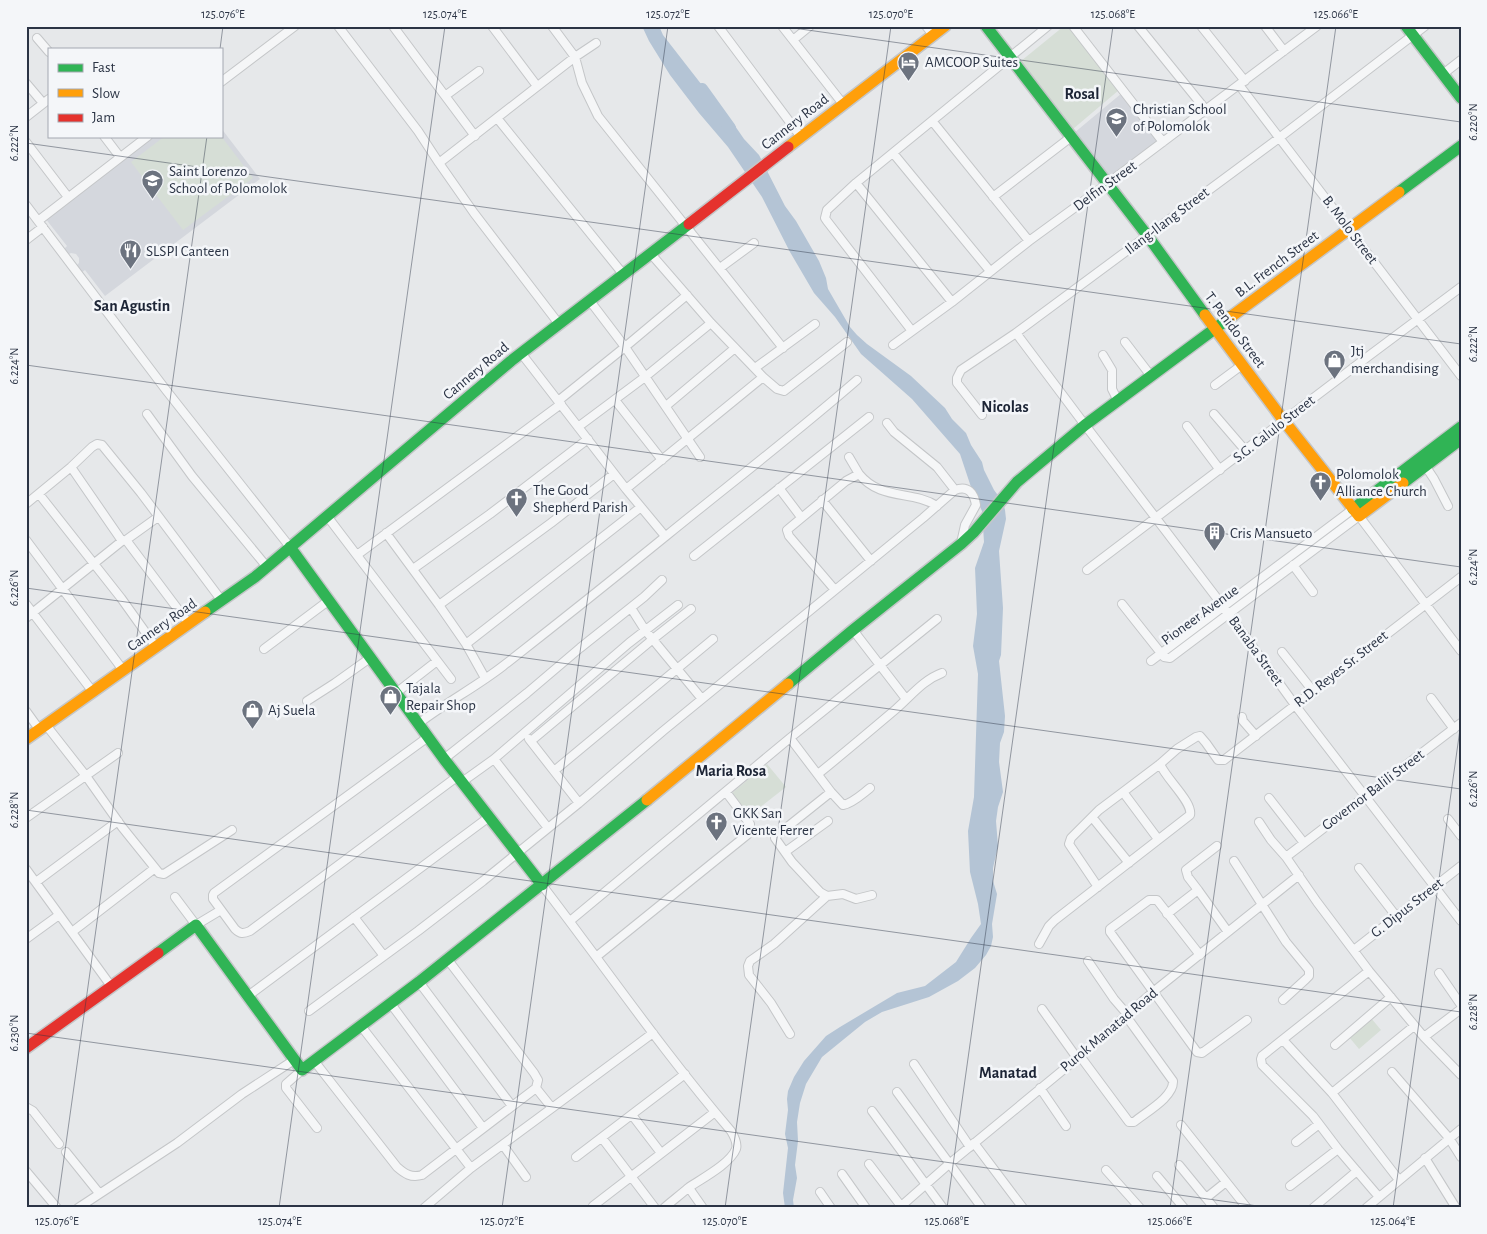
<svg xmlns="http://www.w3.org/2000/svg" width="1487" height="1234" font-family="'Alegreya Sans',sans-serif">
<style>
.built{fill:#d4d7dd}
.green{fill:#d6ded6}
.water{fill:#b4c4d5}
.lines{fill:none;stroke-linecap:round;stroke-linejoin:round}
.river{stroke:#b4c4d5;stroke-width:12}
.street-casing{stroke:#c4c6c8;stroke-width:10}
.fast-casing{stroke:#c4c6c8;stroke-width:14}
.slow-casing{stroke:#c4c6c8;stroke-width:14}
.jam-casing{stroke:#c4c6c8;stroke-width:14}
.street{stroke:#f5f6f7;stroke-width:8}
.fast{stroke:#30b455;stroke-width:11}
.slow{stroke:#ff9f0a;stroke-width:11}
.jam{stroke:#e5322d;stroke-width:11}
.ticks{fill:none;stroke:#2b3445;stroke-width:1;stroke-opacity:0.45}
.labels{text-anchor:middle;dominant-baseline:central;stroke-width:5;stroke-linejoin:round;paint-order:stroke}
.poi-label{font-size:15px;fill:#2b3445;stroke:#f4f6f9;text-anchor:start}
.street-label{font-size:15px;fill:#2b3445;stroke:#f4f6f9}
.neighbourhood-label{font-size:16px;font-weight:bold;fill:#1d2536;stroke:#f4f6f9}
.neatline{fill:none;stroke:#2b3445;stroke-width:2}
.ticks-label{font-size:12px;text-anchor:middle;fill:#2b3445}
</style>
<rect width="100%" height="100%" fill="#e6e8ea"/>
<path class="built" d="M 1122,93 L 1161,140 L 1110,179 L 1074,133 Z
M 221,128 L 260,179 L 105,296 L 85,270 L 81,273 L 76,266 L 79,263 L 79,258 L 76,254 L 71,253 L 67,255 L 63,250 L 67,246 L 45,218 L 155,136 L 221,136 Z"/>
<path class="green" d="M 1064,26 L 1067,26 L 1119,90 L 1073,129 L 1021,61 Z
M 165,136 L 221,136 L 253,178 L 183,230 L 131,162 Z
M 767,764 L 786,787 L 750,815 L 732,793 Z
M 1371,1018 L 1381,1030 L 1359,1049 L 1349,1037 Z"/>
<path class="water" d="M 642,26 L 659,26 L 663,35 L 705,89 L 712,102 L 722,115 L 733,123 L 744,139 L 759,155 L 785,206 L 796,221 L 819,261 L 826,278 L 828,289 L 850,327 L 857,335 L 867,344 L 911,376 L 945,408 L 952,419 L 966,433 L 971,445 L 982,462 L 984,470 L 994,490 L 1003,502 L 1005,510 L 1006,519 L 999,551 L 1003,608 L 1001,655 L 999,661 L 1005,716 L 1004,732 L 1000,743 L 999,762 L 1003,792 L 998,807 L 996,821 L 998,846 L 993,868 L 993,881 L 997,894 L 992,924 L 993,937 L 991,946 L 986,955 L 975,968 L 958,981 L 929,997 L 882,1012 L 865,1022 L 822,1057 L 806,1084 L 800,1103 L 797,1122 L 798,1141 L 795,1165 L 797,1178 L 793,1200 L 794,1208 L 785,1208 L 783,1193 L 788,1148 L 785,1134 L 788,1110 L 787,1099 L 788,1091 L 794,1077 L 804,1061 L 826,1036 L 840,1027 L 897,993 L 925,986 L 956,962 L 971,938 L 981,924 L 978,904 L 970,872 L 968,831 L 974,797 L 978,674 L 973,646 L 977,614 L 975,568 L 984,542 L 982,511 L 971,487 L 960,454 L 912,399 L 861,354 L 835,317 L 814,293 L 790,252 L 762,197 L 728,147 L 699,113 L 670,75 L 649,41 Z"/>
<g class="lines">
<path class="river" d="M 702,89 L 730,128"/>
<defs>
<path id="street" d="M 338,26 L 418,131 L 439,163
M 393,26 L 475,136
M 492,26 L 537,86
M 552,26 L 575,57 L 582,83 L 598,116 L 783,348
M 718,26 L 801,137
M 782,26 L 843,104
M 926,26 L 933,35
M 1073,26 L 1163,142
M 1138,26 L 1206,110
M 1201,26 L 1245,81
M 1265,26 L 1284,51
M 37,38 L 49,52
M 793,40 L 810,26
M 1443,74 L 1461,60
M 221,82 L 295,26
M 26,83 L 43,103
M 1239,85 L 1461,376
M 445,96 L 479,71
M 26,117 L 49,99
M 497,118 L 623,274
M 933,122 L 1029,241
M 104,136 L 120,157
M 26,142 L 68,197
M 893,153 L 990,271
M 856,183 L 952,302
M 993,197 L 1071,137
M 26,205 L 166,390 L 290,547
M 38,221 L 148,136
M 26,240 L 43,227
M 720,268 L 754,243
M 590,301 L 625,347 L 700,457
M 559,324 L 474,213 L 439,163 L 575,57 L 596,43
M 912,331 L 827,221 L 825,218 L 827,210 L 856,183 L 1048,26
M 1016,333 L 1085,425 L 1229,614 L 1295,705 L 1461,921
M 1125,342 L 1151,376
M 893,345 L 952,302 L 1029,241 L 1107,184 L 1317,26
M 521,353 L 626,489 L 665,536
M 1103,355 L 1112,370 L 1112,389 L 1118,401
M 755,368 L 815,324
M 763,377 L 777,389 L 784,391 L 847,342
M 1215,385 L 1242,365
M 615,400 L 662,460
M 558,401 L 625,347 L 687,295
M 666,406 L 735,348
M 147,414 L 192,476 L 267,567
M 1214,414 L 1245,450
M 982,415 L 957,383 L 957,378 L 961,370 L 1016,333 L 1279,138 L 1425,26
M 887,423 L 894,432 L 937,467 L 955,490
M 1187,426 L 1220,470
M 578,427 L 645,377 L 711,323
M 849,457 L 859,474
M 1424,464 L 1434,479 L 1448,506
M 71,467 L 122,541
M 779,488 L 801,517
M 626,489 L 763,377 L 711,323 L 651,254
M 39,494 L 121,598 L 156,647
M 822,500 L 871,561
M 26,504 L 71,467 L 92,447 L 97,444 L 102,445 L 141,493 L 222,601
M 327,516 L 451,679
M 386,533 L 439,605
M 26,540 L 123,670
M 126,540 L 189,624
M 357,555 L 561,404
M 694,556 L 869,417
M 1293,565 L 1313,592
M 413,569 L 490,514 L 588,439
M 1087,570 L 1370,355 L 1461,287
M 835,590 L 789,536 L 787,530 L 846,481 L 859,474 C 881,501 912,490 937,506
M 26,604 L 93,692
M 1122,604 L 1164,657 L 1170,658 L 1359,516 L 1461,651
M 631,608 L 645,630 L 702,699
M 26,618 L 122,541 L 126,540 L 158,517
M 853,630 L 906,699
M 466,644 L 641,507
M 264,649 L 328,601
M 1282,652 L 1313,691
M 1151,661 L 1353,509
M 485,678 L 466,644 L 439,605 L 551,523 L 614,474
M 396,693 L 437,661
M 1431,698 L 1454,729
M 307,701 L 335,683 L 370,658
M 26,711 L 39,729
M 1242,717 L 1243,721 L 1256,736
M 418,724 C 445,703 476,687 503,666 C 558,623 612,580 666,536 C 730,484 795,434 857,380
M 46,725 L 86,776 L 122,827 L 159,873 L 164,874 L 232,830
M 428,737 L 214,893 L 213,895 L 213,899 L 235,929 C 240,934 243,934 250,931 L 458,776
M 790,738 L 831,792 L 843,805 C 853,803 862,794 870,788
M 529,739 L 554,771
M 531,741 L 653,639 L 691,609
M 444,759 L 527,693 L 580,648 L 644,597 L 662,580
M 494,759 L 548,828
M 818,774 C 844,753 870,731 896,709 C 911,696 923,680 942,673
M 462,782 L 494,759 L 629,643 L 678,605
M 831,792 L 776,836 L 775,838 L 792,862 L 820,892 L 827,896 L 843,894 L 856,899 L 872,895
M 1123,792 L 1158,839
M 1269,798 L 1304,843
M 579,803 L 554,771 L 713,639
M 1092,817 L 1129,863
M 26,818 L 118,753
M 1448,819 L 1461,836
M 1259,822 L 1271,840 L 1286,857 L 1317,902 L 1369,971 L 1424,1037 L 1461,1075
M 785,852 L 828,821
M 1286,857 L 1461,723
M 1234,861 L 1286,942 L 1309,970 L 1309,976 L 1306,979 L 1283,1000
M 1359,868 L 1396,916
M 26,869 L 111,986
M 36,882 L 118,821
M 542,885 C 605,967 664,1053 731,1131 C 734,1136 738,1143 736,1149 C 730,1164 701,1179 688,1188 C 680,1195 672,1201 664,1208
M 1098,887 L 1069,844 L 1071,838 L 1099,810 L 1123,792 L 1160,764 L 1177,749 L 1196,737 L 1200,736 L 1206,743 L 1218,760 L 1224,760 L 1461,577
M 1198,890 L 1188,877 L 1186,870 L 1217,846
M 175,897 L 196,925 L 221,910
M 1167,914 L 1198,890 L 1228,932
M 354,917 L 384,956
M 570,921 L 790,738 L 937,619
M 72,932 L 155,868
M 26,939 L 59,915
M 1039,944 L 1049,926 L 1055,920 L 1190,815 C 1193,802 1166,779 1160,764
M 1354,950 L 1461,866
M 1200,955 L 1157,900 L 1149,900 L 1110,929 L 1110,932 L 1197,1052 L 1202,1053 L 1247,1020
M 596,957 L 747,835 L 750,829 L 750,824 L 726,792
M 1088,961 L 1114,999 L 1127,1014
M 1369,971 L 1262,1056 L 1261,1059 L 1262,1065 L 1313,1116 L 1338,1149 L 1379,1197
M 1439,973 L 1461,1005
M 419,982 L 512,1106
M 248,996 L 489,817
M 391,1004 L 483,1128
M 1042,1009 L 1077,1058
M 309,1011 L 418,931 L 483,881 L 579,803 L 663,731 L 923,518 L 955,490 C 968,485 974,493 976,505 L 965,525 L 961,543
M 361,1026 L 471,1168 L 424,1208
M 790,1034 L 771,1003 L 749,975 L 748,966 L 750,961 L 774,944 L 827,896
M 1424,1037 L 1461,1009
M 1283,1040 L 1332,1093 L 1414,1026
M 1335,1045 L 1391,997
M 1080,1056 L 1129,1122 L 1134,1122 C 1146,1112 1174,1097 1173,1081 L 1126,1016
M 315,1062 L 397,1167 C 405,1174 411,1178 422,1175 L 536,1088 L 538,1080 L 534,1073 L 448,960
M 914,1064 L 970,1147
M 302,1070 L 286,1084 L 286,1088 L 317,1128
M 1392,1072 L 1449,1138 L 1461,1157
M 536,1088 L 552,1108 L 653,1033
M 1040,1088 L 1066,1126
M 897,1092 L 982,1208
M 1332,1093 L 1399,1180
M 26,1107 L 33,1111 L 59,1144
M 872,1111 L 943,1208
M 632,1115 L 661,1153
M 1181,1125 L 1247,1208
M 602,1138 L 655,1208
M 1296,1142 L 1319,1124
M 974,1143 L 1023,1208
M 503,1145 L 526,1177
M 66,1152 L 99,1193
M 576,1157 L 685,1074
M 1425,1158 L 1456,1208
M 869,1164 L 901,1206
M 1179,1165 L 1206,1198
M 471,1168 L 552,1108
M 1106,1170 L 1140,1208
M 26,1171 L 57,1208
M 842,1174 L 866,1208
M 1157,1176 L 1184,1208
M 1290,1186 L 1338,1149
M 689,1188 L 703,1208
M 820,1192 L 831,1208
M 593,1206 L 715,1112
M 78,1208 L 177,1143 L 242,1094 L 294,1060
M 899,1208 L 949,1164 L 1080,1056 L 1153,992 L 1299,875
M 1214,1208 L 1206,1198 L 1226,1182
M 1313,1208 L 1357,1171
M 1366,1208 L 1461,1129"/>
<path id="fast" d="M 986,26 L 1147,235 L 1205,315
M 1406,26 L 1461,98
M 1399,192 L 1461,146
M 1403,483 L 1461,439
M 1353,509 L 1461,427
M 290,547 L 444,759 L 542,885
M 205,612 L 255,577 L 511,361 L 689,224
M 788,684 L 853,630 L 961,544 L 974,532 L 1017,482 L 1085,425 L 1232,316
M 158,953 L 196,925 L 302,1070 L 419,982 L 647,800"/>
<path id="slow" d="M 788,147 L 945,26
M 1205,315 L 1284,421 L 1359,516 L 1403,483
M 1232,316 L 1399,192
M 26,739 L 205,612
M 647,800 L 788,684"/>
<path id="jam" d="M 689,224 L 788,147
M 26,1048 L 158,953"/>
</defs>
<use href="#street" class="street-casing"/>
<use href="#fast" class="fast-casing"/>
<use href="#slow" class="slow-casing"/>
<use href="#jam" class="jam-casing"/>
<use href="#street" class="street"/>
<use href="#fast" class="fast"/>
<use href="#slow" class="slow"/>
<use href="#jam" class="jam"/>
</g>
<path class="ticks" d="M 779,26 L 1461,122M 220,49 L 223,26M 26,143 L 1461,344M 26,365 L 1461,567M 26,588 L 1461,789M 26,810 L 1461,1012M 26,1033 L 1272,1208M 57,1208 L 207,136M 279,1208 L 445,26M 502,1208 L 668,26M 725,1208 L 891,26M 947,1208 L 1113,26M 1170,1208 L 1336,26M 1393,1208 L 1461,722"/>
<defs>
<symbol id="hotel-pin" viewBox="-11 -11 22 30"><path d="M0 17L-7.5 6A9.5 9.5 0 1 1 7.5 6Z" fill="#6c737f" stroke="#f4f6f9"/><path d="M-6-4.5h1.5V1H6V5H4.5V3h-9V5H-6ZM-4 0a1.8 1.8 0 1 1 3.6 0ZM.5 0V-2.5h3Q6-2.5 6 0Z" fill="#fff"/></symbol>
<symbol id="school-pin" viewBox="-11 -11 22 30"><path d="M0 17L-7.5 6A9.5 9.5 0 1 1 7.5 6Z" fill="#6c737f" stroke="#f4f6f9"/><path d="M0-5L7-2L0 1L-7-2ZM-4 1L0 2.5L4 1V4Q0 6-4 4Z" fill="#fff"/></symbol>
<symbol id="restaurant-pin" viewBox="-11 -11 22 30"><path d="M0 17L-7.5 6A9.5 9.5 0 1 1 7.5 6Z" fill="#6c737f" stroke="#f4f6f9"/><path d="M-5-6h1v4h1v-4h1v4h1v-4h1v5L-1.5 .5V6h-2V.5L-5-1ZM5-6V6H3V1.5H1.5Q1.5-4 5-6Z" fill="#fff"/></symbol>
<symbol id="shop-pin" viewBox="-11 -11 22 30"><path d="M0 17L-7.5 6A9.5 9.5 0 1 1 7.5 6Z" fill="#6c737f" stroke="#f4f6f9"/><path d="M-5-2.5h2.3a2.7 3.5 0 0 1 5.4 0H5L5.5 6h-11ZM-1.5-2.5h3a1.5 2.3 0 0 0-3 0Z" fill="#fff"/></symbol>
<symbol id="church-pin" viewBox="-11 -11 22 30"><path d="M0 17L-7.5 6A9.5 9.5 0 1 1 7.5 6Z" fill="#6c737f" stroke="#f4f6f9"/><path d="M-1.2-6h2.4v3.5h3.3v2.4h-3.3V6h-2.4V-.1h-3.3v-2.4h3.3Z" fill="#fff"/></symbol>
<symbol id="building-pin" viewBox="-11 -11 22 30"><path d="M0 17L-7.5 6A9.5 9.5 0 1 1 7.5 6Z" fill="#6c737f" stroke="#f4f6f9"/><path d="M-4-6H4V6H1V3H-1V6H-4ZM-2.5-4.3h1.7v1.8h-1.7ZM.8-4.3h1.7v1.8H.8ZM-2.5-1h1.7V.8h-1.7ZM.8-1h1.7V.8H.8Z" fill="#fff"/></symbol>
</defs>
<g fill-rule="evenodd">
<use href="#hotel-pin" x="896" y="50" width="25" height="34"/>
<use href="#school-pin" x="1104" y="106" width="25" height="34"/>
<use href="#school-pin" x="140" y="168" width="25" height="34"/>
<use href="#restaurant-pin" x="118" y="238" width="25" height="34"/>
<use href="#shop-pin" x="1322" y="348" width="25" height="34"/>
<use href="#church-pin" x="1308" y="470" width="25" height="34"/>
<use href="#church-pin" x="504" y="486" width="25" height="34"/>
<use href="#building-pin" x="1202" y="520" width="25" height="34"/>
<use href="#shop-pin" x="378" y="684" width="25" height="34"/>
<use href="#shop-pin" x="240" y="698" width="25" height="34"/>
<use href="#church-pin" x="704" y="810" width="25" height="34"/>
</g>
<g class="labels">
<g class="poi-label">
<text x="925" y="62">AMCOOP Suites</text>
<text x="1133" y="109">Christian School<tspan x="1133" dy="17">of Polomolok</tspan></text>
<text x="169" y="171">Saint Lorenzo<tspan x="169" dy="17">School of Polomolok</tspan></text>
<text x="146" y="251">SLSPI Canteen</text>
<text x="1351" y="351">Jtj<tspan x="1351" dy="17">merchandising</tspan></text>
<text x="1336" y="474">Polomolok<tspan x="1336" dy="17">Alliance Church</tspan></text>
<text x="533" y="490">The Good<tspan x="533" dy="17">Shepherd Parish</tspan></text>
<text x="1230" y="533">Cris Mansueto</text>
<text x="406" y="688">Tajala<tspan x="406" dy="17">Repair Shop</tspan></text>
<text x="268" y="710">Aj Suela</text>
<text x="733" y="813">GKK San<tspan x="733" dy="17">Vicente Ferrer</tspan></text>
</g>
<g class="street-label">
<text transform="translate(795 122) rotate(-38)">Cannery Road</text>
<text transform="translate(1105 186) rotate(-36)">Delfin Street</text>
<text transform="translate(1167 221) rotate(-37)">Ilang-Ilang Street</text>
<text transform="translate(1350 230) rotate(53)">B. Molo Street</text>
<text transform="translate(1277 264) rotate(-37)">B.L. French Street</text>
<text transform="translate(1235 330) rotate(53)">T. Penido Street</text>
<text transform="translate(476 371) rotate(-40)">Cannery Road</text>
<text transform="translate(1274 429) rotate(-38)">S.G. Calulo Street</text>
<text transform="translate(1200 615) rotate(-36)">Pioneer Avenue</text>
<text transform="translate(162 625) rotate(-35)">Cannery Road</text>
<text transform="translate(1256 651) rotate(54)">Banaba Street</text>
<text transform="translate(1341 669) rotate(-38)">R.D. Reyes Sr. Street</text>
<text transform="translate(1373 790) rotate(-37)">Governor Balili Street</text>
<text transform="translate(1407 908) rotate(-38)">G. Dipus Street</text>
<text transform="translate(1109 1030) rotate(-40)">Purok Manatad Road</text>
</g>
<g class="neighbourhood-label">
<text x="1082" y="94">Rosal</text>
<text x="132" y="306">San Agustin</text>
<text x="1005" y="407">Nicolas</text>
<text x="731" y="771">Maria Rosa</text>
<text x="1008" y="1073">Manatad</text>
</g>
</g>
<rect width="1487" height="1234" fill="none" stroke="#f4f6f9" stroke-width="55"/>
<rect x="48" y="48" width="175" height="90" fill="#f4f6f9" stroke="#a4a8b1"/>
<rect x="58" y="64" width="25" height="8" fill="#30b455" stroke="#a4a8b1"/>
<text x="92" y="72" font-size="15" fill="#2b3445">Fast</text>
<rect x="58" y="89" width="25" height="8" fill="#ff9f0a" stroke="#a4a8b1"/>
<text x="92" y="98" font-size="15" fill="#2b3445">Slow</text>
<rect x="58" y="114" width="25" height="8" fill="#e5322d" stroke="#a4a8b1"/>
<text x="92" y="122" font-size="15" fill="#2b3445">Jam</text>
<rect x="28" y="28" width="1432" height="1178" class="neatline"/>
<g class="ticks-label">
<text x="223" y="18">125.076°E</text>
<text x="445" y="18">125.074°E</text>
<text x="668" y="18">125.072°E</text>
<text x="891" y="18">125.070°E</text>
<text x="1113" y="18">125.068°E</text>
<text x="1336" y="18">125.066°E</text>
<text transform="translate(1473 122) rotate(-90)" y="4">6.220°N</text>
<text transform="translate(14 143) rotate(-90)" y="4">6.222°N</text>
<text transform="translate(1473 344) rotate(-90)" y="4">6.222°N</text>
<text transform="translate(14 366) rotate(-90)" y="4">6.224°N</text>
<text transform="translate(1473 567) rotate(-90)" y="4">6.224°N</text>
<text transform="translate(14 588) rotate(-90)" y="4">6.226°N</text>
<text transform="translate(1473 789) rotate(-90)" y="4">6.226°N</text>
<text transform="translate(14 810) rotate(-90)" y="4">6.228°N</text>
<text transform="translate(1473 1012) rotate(-90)" y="4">6.228°N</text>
<text transform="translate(14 1033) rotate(-90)" y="4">6.230°N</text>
<text x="57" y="1225">125.076°E</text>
<text x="280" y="1225">125.074°E</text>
<text x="502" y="1225">125.072°E</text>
<text x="725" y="1225">125.070°E</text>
<text x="947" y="1225">125.068°E</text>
<text x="1170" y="1225">125.066°E</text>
<text x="1393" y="1225">125.064°E</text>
</g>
</svg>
